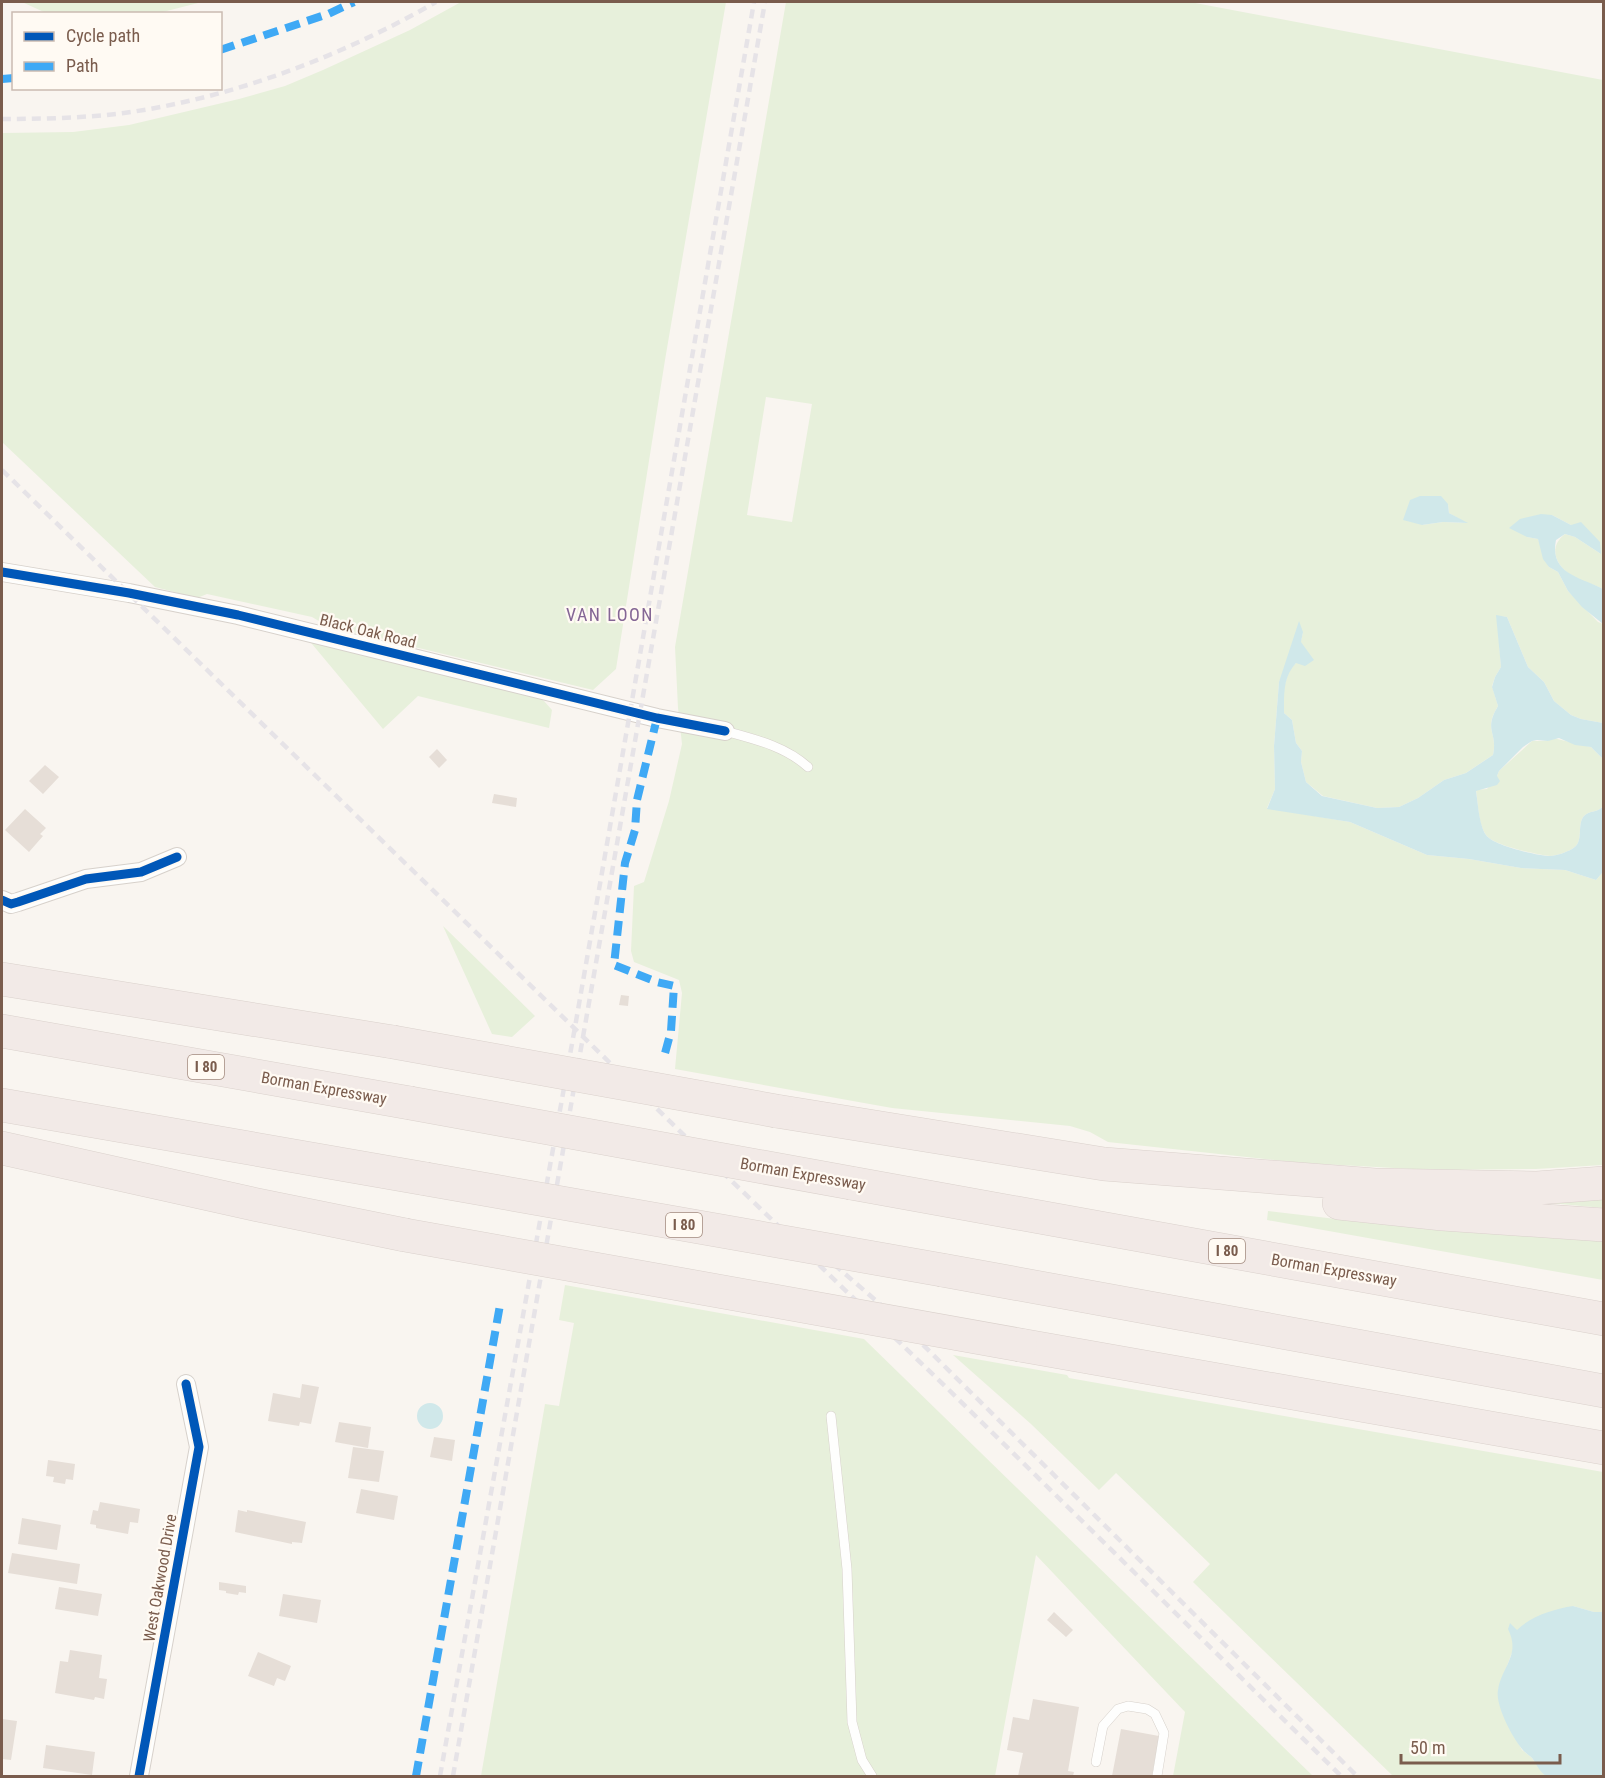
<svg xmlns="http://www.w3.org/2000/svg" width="1605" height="1778" font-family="'Roboto Condensed',sans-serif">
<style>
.green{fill:#e7f0db;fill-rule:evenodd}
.water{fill:#d0e8ea}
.building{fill:#e6ded7}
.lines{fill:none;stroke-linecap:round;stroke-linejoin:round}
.lane-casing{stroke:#d7d1cb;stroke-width:10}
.street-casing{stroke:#d7d1cb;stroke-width:20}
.highway-casing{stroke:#dad1cc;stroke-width:34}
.lane{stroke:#fefefd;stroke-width:9}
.street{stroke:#fefefd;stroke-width:18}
.highway{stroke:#f2eae7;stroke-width:33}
.rail{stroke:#e6e3e7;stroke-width:4.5;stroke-dasharray:9 6;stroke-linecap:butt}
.highway-bridge-casing{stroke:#dad1cc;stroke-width:34;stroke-linecap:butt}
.highway-bridge{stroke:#f2eae7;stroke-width:33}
.quiet{stroke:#3fa9f5;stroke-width:8;stroke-dasharray:15 8;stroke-linecap:butt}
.cycleway-casing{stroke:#fffaf3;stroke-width:13}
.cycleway{stroke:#0057b8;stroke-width:9}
.labels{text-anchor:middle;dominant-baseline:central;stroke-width:4.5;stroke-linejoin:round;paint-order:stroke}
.shield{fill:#fffaf3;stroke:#a28b7f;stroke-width:1.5}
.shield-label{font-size:15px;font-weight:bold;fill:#7a5c4d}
.street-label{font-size:16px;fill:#7a5c4d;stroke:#fffaf3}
.neighbourhood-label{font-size:18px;letter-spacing:1.5px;fill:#846695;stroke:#fffaf3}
</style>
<rect width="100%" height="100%" fill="#f9f5f0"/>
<path class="green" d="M 22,2 L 202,2 L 155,14 L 46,13 Z
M 461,2 L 726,2 L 665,360 L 616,669 L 593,690 L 344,630 L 324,624 L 312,617 L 207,594 L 197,598 L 155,587 L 2,442 L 2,133 L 73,132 L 129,125 L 239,99 L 285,86 L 323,70 L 410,30 Z
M 786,2 L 1190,2 L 1603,80 L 1603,589 C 1594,584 1581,582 1572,576 C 1555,565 1548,547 1565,534 L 1575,537 L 1601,554 L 1571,525 L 1552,515 L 1527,537 L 1538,539 L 1549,567 L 1558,572 L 1568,591 L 1598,622 L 1603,624 L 1603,723 L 1581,719 L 1571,715 L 1554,701 L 1544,682 L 1528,667 L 1507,617 L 1497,616 L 1501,667 L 1495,677 L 1492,686 L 1498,706 C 1483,730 1498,732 1493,755 L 1466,773 L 1444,780 L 1418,798 L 1399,807 L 1377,808 L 1323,796 L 1306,782 L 1301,762 L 1302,751 L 1296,743 L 1292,720 L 1284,713 L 1283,691 L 1289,670 L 1296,663 L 1303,632 L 1279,682 L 1274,746 L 1275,789 L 1267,808 L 1350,822 L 1427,855 L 1469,859 L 1521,868 L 1565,870 L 1596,880 L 1603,872 L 1603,1165 L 1536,1169 L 1431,1170 L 1303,1163 L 1108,1142 L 1090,1132 L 1070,1126 L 892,1108 L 675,1069 L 682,993 L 679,980 L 634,962 L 631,951 L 634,886 L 644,882 L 669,801 L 682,744 L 678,708 L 675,647 ZM 766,397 L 812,404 L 792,522 L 747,515 ZM 1448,504 L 1449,513 L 1466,523 L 1443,522 L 1422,525 Z
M 307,638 L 533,694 L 544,701 L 552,710 L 549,728 L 418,696 L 383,729 Z
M 1553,738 L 1591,747 L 1603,759 L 1603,806 C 1598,813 1589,810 1584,816 C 1576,825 1585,842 1572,849 C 1567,852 1556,856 1550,856 C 1538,855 1492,845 1486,835 C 1478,824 1478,803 1476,790 L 1487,789 L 1497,776 L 1499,771 L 1532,741 L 1548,741 Z
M 443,926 L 535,1016 L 512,1037 L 492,1034 Z
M 1603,1194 L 1603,1208 L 1550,1203 Z
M 1268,1211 L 1336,1219 L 1603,1239 L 1603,1280 L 1267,1220 Z
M 565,1285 L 864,1339 L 1313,1776 L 1173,1776 L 1185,1712 L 1036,1555 L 995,1776 L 481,1776 L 545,1404 L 559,1406 L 574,1323 L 559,1320 Z
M 953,1355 L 1067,1375 L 1069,1378 L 1603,1472 L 1603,1612 L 1594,1612 L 1573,1606 L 1513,1639 L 1513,1650 L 1498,1690 L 1506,1721 L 1522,1750 L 1531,1757 L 1546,1776 L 1393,1776 L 1193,1582 L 1210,1564 L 1116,1473 L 1099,1490 L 1031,1424 Z"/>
<path class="water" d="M 1420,496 L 1441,496 L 1448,504 L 1449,513 L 1468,523 L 1443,522 L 1422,525 L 1403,520 L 1410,500 Z
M 1541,514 L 1552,515 L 1571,525 L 1581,522 L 1600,542 L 1601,554 L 1575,537 L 1565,534 L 1556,540 C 1549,574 1581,577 1603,589 L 1603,624 L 1582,607 L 1568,591 L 1558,572 L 1549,567 L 1543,559 L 1538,539 L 1527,537 L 1509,528 L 1520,519 Z
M 1496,615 L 1507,617 L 1528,667 L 1544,682 L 1554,701 L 1571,715 L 1581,719 L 1603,723 L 1603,759 L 1591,747 L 1575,745 L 1559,738 L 1548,741 L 1537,740 L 1532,741 L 1523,747 L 1499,771 L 1497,776 L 1500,781 L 1497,785 L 1476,791 C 1478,803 1479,825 1486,835 C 1492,845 1538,856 1550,856 C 1556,856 1567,852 1572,849 C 1585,842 1576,825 1584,816 C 1589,810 1598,813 1603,806 L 1603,872 L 1596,880 L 1565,870 L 1521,868 L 1469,859 L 1427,855 L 1350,822 L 1267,809 L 1275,789 L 1274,746 L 1279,682 L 1299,621 L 1303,632 L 1301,642 L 1314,660 L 1305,666 L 1296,663 C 1283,677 1284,694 1284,713 L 1292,720 L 1296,743 L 1302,751 L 1301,762 L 1306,782 L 1322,796 L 1377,808 L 1399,807 L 1418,798 L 1444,780 L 1466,773 L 1493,755 C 1498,732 1483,731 1498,706 L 1492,687 L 1495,677 L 1501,667 Z
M417 1416a13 13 0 1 1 26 0a13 13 0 1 1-26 0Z
M 1573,1606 L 1594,1612 L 1603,1612 L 1603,1776 L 1546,1776 C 1540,1772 1537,1765 1532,1758 C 1529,1755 1525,1753 1522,1749 C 1512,1737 1495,1705 1498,1690 C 1502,1666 1521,1655 1508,1629 L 1510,1623 L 1517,1630 C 1531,1616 1554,1609 1573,1606 Z"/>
<path class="building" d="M 437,749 L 447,760 L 439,768 L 429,757 Z
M 45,765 L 59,777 L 43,794 L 29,781 Z
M 494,794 L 517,798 L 516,807 L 492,803 Z
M 25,809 L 46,828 L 40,834 L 43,836 L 29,852 L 5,830 Z
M 621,995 L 629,996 L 628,1006 L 619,1005 Z
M 302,1384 L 319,1387 L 311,1424 L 300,1422 L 299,1426 L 268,1421 L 273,1393 L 300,1398 Z
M 339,1422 L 371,1427 L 368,1448 L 335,1442 Z
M 434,1437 L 455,1440 L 452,1461 L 430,1457 Z
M 353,1447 L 384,1451 L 379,1482 L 348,1478 Z
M 48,1460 L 75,1464 L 73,1480 L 66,1479 L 65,1484 L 53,1482 L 54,1477 L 46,1476 Z
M 361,1489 L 398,1496 L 394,1520 L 356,1513 Z
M 100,1502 L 140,1509 L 138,1523 L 130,1522 L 128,1534 L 96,1528 L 96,1525 L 90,1524 L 93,1510 L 98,1511 Z
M 238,1510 L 247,1512 L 247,1510 L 306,1522 L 302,1543 L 292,1542 L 292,1544 L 235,1532 Z
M 22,1518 L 61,1525 L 57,1550 L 18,1544 Z
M 12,1553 L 80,1564 L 77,1584 L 8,1573 Z
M 219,1582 L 246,1586 L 246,1593 L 239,1592 L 238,1595 L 226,1593 L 226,1591 L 219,1590 Z
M 59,1587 L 102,1594 L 98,1616 L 55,1609 Z
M 283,1594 L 321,1600 L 317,1623 L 279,1616 Z
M 1054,1612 L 1073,1630 L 1066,1637 L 1047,1620 Z
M 70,1650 L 102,1655 L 99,1678 L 107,1679 L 104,1699 L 95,1697 L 94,1700 L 55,1693 L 60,1661 L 68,1662 Z
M 258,1652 L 291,1666 L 285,1681 L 277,1678 L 274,1686 L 248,1676 Z
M 1033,1699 L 1079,1707 L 1068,1771 L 1074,1772 L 1073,1776 L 1018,1776 L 1023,1753 L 1007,1750 L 1013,1717 L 1029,1720 Z
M 2,1719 L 17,1721 L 11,1760 L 2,1759 Z
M 1121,1729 L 1159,1736 L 1152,1776 L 1112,1776 Z
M 46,1745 L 95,1752 L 92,1775 L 43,1768 Z"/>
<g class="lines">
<defs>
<path id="lane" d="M 725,731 C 754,739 785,746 808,767
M 831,1416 L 847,1569 L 852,1722 L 862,1760 L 872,1776
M 1096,1762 L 1103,1726 L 1118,1709 L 1128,1706 L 1147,1709 L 1155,1714 L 1164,1733 L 1157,1776"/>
<path id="street" d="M 2,572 L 129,593 L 238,615 L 657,718 L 725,731
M 2,900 L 11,904 L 18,902 L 86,879 L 141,872 L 177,857
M 139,1776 L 199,1447 L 186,1384"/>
<path id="highway" d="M 2,979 L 393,1042
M 2,1031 L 410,1103
M 2,1105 L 426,1179
M 776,1111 L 1104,1164 L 1375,1185 L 1537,1188 L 1604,1183
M 2,1148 L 253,1204 L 405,1235
M 851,1183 L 1604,1319
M 1339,1203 L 1443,1214 L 1604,1225
M 942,1270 L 1604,1391
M 1020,1345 L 1604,1448"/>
</defs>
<use href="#lane" class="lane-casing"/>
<use href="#street" class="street-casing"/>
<use href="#highway" class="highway-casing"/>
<use href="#lane" class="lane"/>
<use href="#street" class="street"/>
<use href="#highway" class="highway"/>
<path class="rail" d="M 2,119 C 42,119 84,118 124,113 C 233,98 342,56 436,2
M 2,470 L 688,1139 L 947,1388 L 1341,1776
M 800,1235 L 895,1317 L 1357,1776
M 440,1776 L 575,1027 L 754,2
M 453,1776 L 765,2"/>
<defs>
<path id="highway-bridge" d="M 393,1042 L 776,1111
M 410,1103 L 851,1183
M 426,1179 L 942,1270
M 405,1235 L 1020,1345"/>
</defs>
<use href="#highway-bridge" class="highway-bridge-casing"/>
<use href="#highway-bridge" class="highway-bridge"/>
<path class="quiet" d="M 220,50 L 328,14 L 354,2
M 2,79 L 14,78
M 657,718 L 637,800 L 635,830 L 625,863 L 614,965 L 657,982 L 674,986 L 671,1031 L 664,1057
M 416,1776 L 500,1305"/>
<defs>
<path id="cycleway" d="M 2,572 L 129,593 L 238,615 L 657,718 L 725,731
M 2,900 L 11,904 L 18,902 L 86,879 L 141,872 L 177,857
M 139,1776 L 199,1447 L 186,1384"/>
</defs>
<use href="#cycleway" class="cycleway-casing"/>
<use href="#cycleway" class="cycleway"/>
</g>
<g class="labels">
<g class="shield">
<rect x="188" y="1055" width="36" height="24" rx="4.5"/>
<rect x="666" y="1213" width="36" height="24" rx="4.5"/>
<rect x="1209" y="1239" width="36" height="24" rx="4.5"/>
</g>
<g class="shield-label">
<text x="206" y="1067">I 80</text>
<text x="684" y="1225">I 80</text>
<text x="1227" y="1251">I 80</text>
</g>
<g class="street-label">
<text transform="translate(368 631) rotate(14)">Black Oak Road</text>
<text transform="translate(324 1088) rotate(10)">Borman Expressway</text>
<text transform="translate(803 1174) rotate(10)">Borman Expressway</text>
<text transform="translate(1334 1270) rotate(10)">Borman Expressway</text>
<text transform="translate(160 1578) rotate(-80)">West Oakwood Drive</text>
</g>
<g class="neighbourhood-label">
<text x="610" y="614">VAN LOON</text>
</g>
</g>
<rect width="1605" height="1778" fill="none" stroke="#7a5c4d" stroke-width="6"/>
<rect x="12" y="12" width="210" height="78" fill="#fffaf3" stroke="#cabbb1" stroke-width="1.5"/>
<rect x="24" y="32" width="30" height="9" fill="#0057b8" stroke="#cabbb1" stroke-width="1.5"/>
<text x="66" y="42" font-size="18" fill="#7a5c4d">Cycle path</text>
<rect x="24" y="62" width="30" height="9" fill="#3fa9f5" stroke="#cabbb1" stroke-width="1.5"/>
<text x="66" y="72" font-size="18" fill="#7a5c4d">Path</text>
<path d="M1401 1754v9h159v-9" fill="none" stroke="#7a5c4d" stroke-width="3"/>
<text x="1410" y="1754" font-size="18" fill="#7a5c4d" stroke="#fffaf3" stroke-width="4.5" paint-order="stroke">50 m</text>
</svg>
